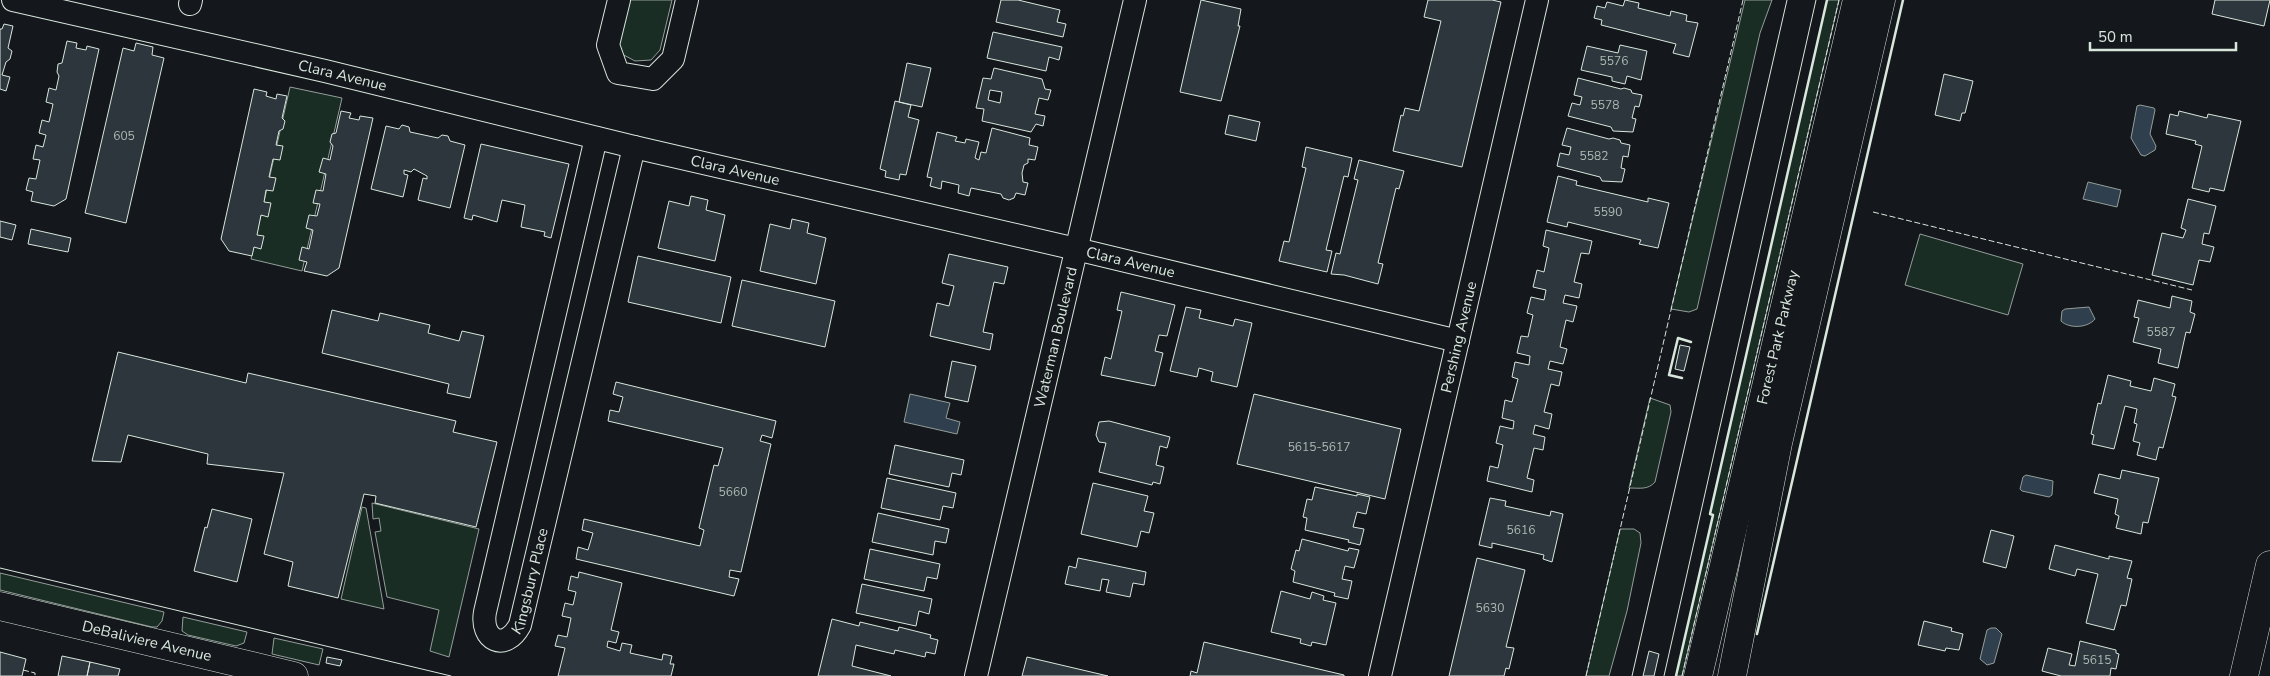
<svg xmlns="http://www.w3.org/2000/svg" width="2270" height="676" font-family="'Nunito Sans',sans-serif">
<style>
.green{fill:#1a2d24;stroke:#939e99}
.water{fill:#2f3f4d;stroke:#939e99}
.building{fill:#2c363c;stroke:#d8e6dc;fill-rule:evenodd}
.lines{fill:none;stroke-linecap:round;stroke-linejoin:round}
.minor-casing{stroke:#d8e6dc;stroke-width:24}
.major-casing{stroke:#d8e6dc;stroke-width:29}
.minor{stroke:#14181c;stroke-width:22}
.major{stroke:#14181c;stroke-width:28}
.tram{stroke:#d8e6dc;stroke-width:1}
.fence{stroke:#d8e6dc;stroke-width:1;stroke-dasharray:6 2.5;stroke-linecap:butt}
.wall{stroke:#d8e6dc;stroke-width:2.5}
.labels{text-anchor:middle;dominant-baseline:central;stroke-width:4;stroke-linejoin:round;paint-order:stroke}
.number-label{font-size:12px;fill:#adbab4}
.street-label{font-size:15px;fill:#d8e6dc;stroke:#14181c}
</style>
<rect width="100%" height="100%" fill="#14181c"/>
<path class="green" d="M 629,0 L 672,0 L 660,50 L 651,60 L 635,61 L 622,54 L 619,44 Z
M 1745,0 L 1772,0 L 1760,33 L 1697,309 L 1689,312 L 1671,309 Z
M 1827,0 L 1839,0 L 1682,676 L 1676,676 L 1713,515 L 1710,514 Z
M 290,87 L 342,98 L 302,271 L 251,259 Z
M 1920,234 L 2023,264 L 2008,315 L 1905,285 Z
M 1650,398 L 1670,405 L 1671,412 L 1655,482 C 1648,490 1640,488 1629,488 Z
M 372,503 L 479,529 L 449,657 L 430,651 L 439,610 L 387,597 L 375,532 L 381,531 L 379,518 L 373,519 Z
M 362,507 L 366,508 L 384,609 L 341,599 Z
M 1620,529 L 1634,529 L 1640,533 L 1641,543 L 1627,611 L 1609,676 L 1586,676 Z
M 0,573 L 164,612 L 162,621 L 157,627 L 152,627 L 0,590 Z
M 183,617 L 247,632 L 244,643 L 236,646 L 188,635 L 182,631 Z
M 274,638 L 323,649 L 319,665 L 272,654 Z"/>
<path class="water" d="M 2140,105 L 2154,108 L 2155,110 L 2150,134 L 2156,146 L 2155,150 L 2145,156 L 2141,155 L 2131,138 L 2137,106 Z
M 2088,182 L 2121,190 L 2117,207 L 2083,199 Z
M 2089,307 L 2095,319 C 2088,328 2069,329 2061,321 L 2062,311 L 2065,309 Z
M 910,394 L 950,403 L 946,418 L 960,422 L 957,434 L 904,422 Z
M 2026,475 L 2053,481 L 2052,495 L 2049,497 L 2022,491 L 2020,489 L 2023,477 Z
M 1991,628 L 1996,628 L 2002,634 L 1994,663 L 1987,665 L 1980,659 L 1987,630 Z"/>
<path class="building" d="M 1001,0 L 1018,0 L 1060,10 L 1057,22 L 1066,24 L 1063,37 L 996,22 Z
M 1201,0 L 1241,9 L 1238,26 L 1240,26 L 1221,101 L 1180,92 Z
M 1428,0 L 1492,0 L 1501,2 L 1462,167 L 1393,151 L 1401,115 L 1403,116 L 1405,108 L 1419,111 L 1441,21 L 1424,17 Z
M 1625,0 L 1639,3 L 1638,8 L 1670,16 L 1671,11 L 1687,15 L 1686,21 L 1698,23 L 1689,57 L 1673,53 L 1676,44 L 1601,25 L 1602,20 L 1594,18 L 1597,6 L 1605,8 L 1607,2 L 1623,6 Z
M 2215,0 L 2270,0 L 2264,26 L 2212,14 Z
M 4,24 L 13,26 L 8,48 L 12,51 L 10,59 L 6,62 L 2,75 L 10,77 L 6,91 L 0,89 L 0,29 L 2,29 Z
M 993,32 L 1062,47 L 1059,60 L 1049,57 L 1046,71 L 987,58 Z
M 67,41 L 77,43 L 76,48 L 86,50 L 87,46 L 99,49 L 66,199 L 54,206 L 31,201 L 33,192 L 26,190 L 29,178 L 36,179 L 40,160 L 33,159 L 36,145 L 43,147 L 46,135 L 39,133 L 42,120 L 49,122 L 53,104 L 46,102 L 49,88 L 56,90 L 59,76 L 57,72 L 58,64 L 62,63 Z
M 136,43 L 153,47 L 152,55 L 164,58 L 126,223 L 85,213 L 123,48 L 134,51 Z
M 1620,45 L 1647,51 L 1641,80 L 1627,76 L 1625,84 L 1612,81 L 1612,77 L 1581,70 L 1587,46 L 1618,53 Z
M 907,63 L 931,68 L 922,107 L 899,102 Z
M 994,68 L 1042,79 L 1045,89 L 1051,90 L 1048,100 L 1039,98 L 1035,114 L 1045,116 L 1043,126 L 1036,124 L 1031,132 L 982,121 L 984,109 L 976,108 L 983,78 L 991,79 ZM 990,90 L 1002,92 L 1000,103 L 988,100 Z
M 1944,74 L 1973,81 L 1965,113 L 1962,113 L 1960,121 L 1935,115 Z
M 1578,78 L 1621,89 L 1624,88 L 1631,90 L 1632,93 L 1642,95 L 1639,107 L 1635,106 L 1632,118 L 1636,119 L 1633,132 L 1613,131 L 1611,127 L 1568,116 L 1572,103 L 1580,105 L 1582,97 L 1574,95 Z
M 254,89 L 267,92 L 266,96 L 276,99 L 277,94 L 287,96 L 282,118 L 285,121 L 283,129 L 279,131 L 276,145 L 283,146 L 280,160 L 273,159 L 269,177 L 276,178 L 273,191 L 266,190 L 264,202 L 271,203 L 268,217 L 261,215 L 257,235 L 264,236 L 261,249 L 254,247 L 252,256 L 229,251 L 221,239 Z
M 895,101 L 911,105 L 908,117 L 919,120 L 906,175 L 900,174 L 899,180 L 885,177 L 886,171 L 880,169 Z
M 341,111 L 351,113 L 349,118 L 359,120 L 360,116 L 373,118 L 339,268 L 327,276 L 304,271 L 307,262 L 299,260 L 302,247 L 309,249 L 313,230 L 306,228 L 309,215 L 317,216 L 320,204 L 313,203 L 316,190 L 323,191 L 326,174 L 319,172 L 323,158 L 330,160 L 333,146 L 330,142 L 332,134 L 336,133 Z
M 2179,111 L 2207,118 L 2208,114 L 2241,121 L 2224,191 L 2210,188 L 2209,192 L 2192,188 L 2202,146 L 2195,144 L 2196,141 L 2166,134 L 2170,114 L 2178,116 Z
M 1229,115 L 1260,122 L 1256,141 L 1225,134 Z
M 402,125 L 409,127 L 410,132 L 438,138 L 442,135 L 448,136 L 450,141 L 465,145 L 450,208 L 418,200 L 423,178 L 427,179 L 427,176 L 414,169 L 411,172 L 404,170 L 404,174 L 408,175 L 403,197 L 371,189 L 386,126 L 399,129 Z
M 992,128 L 1030,138 L 1029,145 L 1038,147 L 1035,160 L 1028,159 L 1028,163 L 1024,165 L 1022,173 L 1023,182 L 1028,183 L 1025,195 L 1016,193 L 1014,198 L 1009,200 L 1003,198 L 1001,194 L 971,188 L 969,196 L 958,193 L 959,185 L 942,181 L 941,189 L 930,186 L 932,178 L 927,177 L 937,132 L 957,137 L 955,141 L 965,143 L 966,139 L 979,142 L 975,158 L 979,160 L 981,152 L 986,153 Z
M 1567,128 L 1609,139 L 1613,138 L 1620,140 L 1621,143 L 1630,145 L 1628,157 L 1623,156 L 1621,168 L 1625,169 L 1622,182 L 1602,181 L 1600,177 L 1557,166 L 1560,153 L 1569,155 L 1571,147 L 1562,145 Z
M 481,144 L 569,164 L 551,238 L 544,236 L 545,232 L 521,227 L 525,205 L 502,200 L 497,222 L 473,215 L 472,220 L 464,218 Z
M 1306,147 L 1352,158 L 1348,177 L 1344,176 L 1326,250 L 1332,251 L 1327,272 L 1279,261 L 1284,241 L 1289,242 L 1306,168 L 1302,167 Z
M 1359,160 L 1404,171 L 1399,189 L 1396,188 L 1378,263 L 1383,264 L 1378,284 L 1344,275 L 1331,274 L 1336,253 L 1340,254 L 1358,180 L 1354,179 Z
M 1558,176 L 1577,181 L 1576,185 L 1648,202 L 1648,198 L 1669,203 L 1658,248 L 1639,244 L 1641,240 L 1568,222 L 1567,227 L 1547,222 Z
M 691,196 L 708,200 L 706,210 L 725,215 L 715,261 L 658,248 L 669,201 L 689,206 Z
M 2188,199 L 2216,206 L 2209,234 L 2204,233 L 2202,244 L 2214,247 L 2210,262 L 2199,260 L 2193,285 L 2152,275 L 2162,233 L 2183,238 L 2186,230 L 2181,228 Z
M 792,219 L 809,223 L 807,233 L 826,238 L 816,284 L 760,271 L 770,224 L 790,229 Z
M 0,221 L 16,225 L 12,240 L 0,237 Z
M 31,229 L 71,238 L 68,252 L 28,244 Z
M 1546,230 L 1592,241 L 1589,254 L 1581,253 L 1574,282 L 1582,284 L 1579,298 L 1565,295 L 1563,303 L 1577,306 L 1573,322 L 1566,320 L 1560,347 L 1567,349 L 1563,364 L 1550,361 L 1548,369 L 1562,372 L 1559,386 L 1551,384 L 1544,412 L 1552,414 L 1549,429 L 1535,425 L 1533,434 L 1545,437 L 1543,450 L 1534,448 L 1527,478 L 1534,480 L 1532,492 L 1487,481 L 1490,466 L 1498,468 L 1503,445 L 1496,443 L 1500,426 L 1513,429 L 1514,421 L 1502,418 L 1505,400 L 1512,402 L 1518,379 L 1512,377 L 1515,362 L 1529,365 L 1530,356 L 1517,353 L 1521,336 L 1528,337 L 1533,315 L 1527,313 L 1531,297 L 1544,300 L 1546,290 L 1533,287 L 1537,270 L 1544,272 L 1549,248 L 1543,246 Z
M 949,254 L 1008,267 L 1004,284 L 994,282 L 983,332 L 993,334 L 990,350 L 930,336 L 937,303 L 949,306 L 954,286 L 942,283 Z
M 638,256 L 731,277 L 721,323 L 628,302 Z
M 742,280 L 835,301 L 825,347 L 732,326 Z
M 1121,292 L 1175,305 L 1167,336 L 1159,335 L 1155,351 L 1163,353 L 1155,386 L 1101,375 L 1105,357 L 1111,359 L 1122,311 L 1117,310 Z
M 2172,296 L 2192,301 L 2190,312 L 2195,314 L 2190,333 L 2186,332 L 2178,368 L 2158,363 L 2161,349 L 2133,342 L 2139,318 L 2134,317 L 2138,300 L 2170,308 Z
M 1186,307 L 1201,310 L 1199,318 L 1233,326 L 1235,319 L 1252,323 L 1237,387 L 1211,381 L 1213,372 L 1199,368 L 1197,377 L 1170,371 Z
M 332,310 L 378,321 L 380,313 L 430,325 L 428,333 L 459,341 L 462,331 L 484,336 L 470,398 L 447,393 L 449,384 L 322,353 Z
M 1680,345 L 1690,347 L 1684,371 L 1675,369 Z
M 118,352 L 246,383 L 248,373 L 456,421 L 453,432 L 497,442 L 476,527 L 375,503 L 376,496 L 364,494 L 338,598 L 288,586 L 293,562 L 264,554 L 284,473 L 207,464 L 208,454 L 128,435 L 121,462 L 92,461 Z
M 952,361 L 976,366 L 968,402 L 945,397 Z
M 2108,375 L 2131,381 L 2130,386 L 2151,391 L 2154,378 L 2175,384 L 2172,396 L 2176,397 L 2163,448 L 2159,447 L 2156,460 L 2137,455 L 2140,443 L 2133,441 L 2137,424 L 2134,423 L 2137,409 L 2125,406 L 2114,449 L 2092,444 L 2094,435 L 2091,434 L 2098,403 L 2101,404 Z
M 616,382 L 776,421 L 772,438 L 762,435 L 760,441 L 771,444 L 741,572 L 730,570 L 729,577 L 739,579 L 734,596 L 576,559 L 578,547 L 588,550 L 593,533 L 582,530 L 584,519 L 700,546 L 704,530 L 699,528 L 714,465 L 718,466 L 723,448 L 608,421 L 610,410 L 619,412 L 623,397 L 613,394 Z
M 1254,394 L 1401,429 L 1385,499 L 1237,464 Z
M 1109,421 L 1170,437 L 1167,448 L 1160,446 L 1156,465 L 1164,467 L 1160,484 L 1153,482 L 1152,485 L 1099,472 L 1106,443 L 1099,442 L 1096,435 L 1099,422 Z
M 895,445 L 964,460 L 961,475 L 952,473 L 949,487 L 889,474 Z
M 2122,470 L 2159,478 L 2148,523 L 2143,522 L 2141,534 L 2116,528 L 2119,516 L 2115,514 L 2118,499 L 2094,493 L 2099,474 L 2120,479 Z
M 887,478 L 956,493 L 953,508 L 943,506 L 940,520 L 881,508 Z
M 1093,483 L 1148,496 L 1144,511 L 1154,513 L 1149,533 L 1141,531 L 1137,547 L 1081,534 Z
M 1315,487 L 1357,496 L 1357,494 L 1370,497 L 1366,514 L 1357,512 L 1353,527 L 1364,529 L 1360,545 L 1348,542 L 1349,540 L 1305,530 L 1307,518 L 1303,517 L 1307,499 L 1312,500 Z
M 1490,498 L 1506,501 L 1505,506 L 1550,516 L 1551,511 L 1563,514 L 1552,562 L 1543,559 L 1544,555 L 1492,543 L 1492,548 L 1479,545 Z
M 212,509 L 252,519 L 237,582 L 194,571 L 205,527 L 207,528 Z
M 878,513 L 949,529 L 946,543 L 935,541 L 933,555 L 872,542 Z
M 1991,530 L 2014,536 L 2006,568 L 1983,562 Z
M 1302,539 L 1348,551 L 1349,548 L 1359,550 L 1354,568 L 1345,566 L 1342,579 L 1352,581 L 1348,599 L 1334,596 L 1335,593 L 1293,582 L 1295,571 L 1291,569 L 1296,550 L 1299,551 Z
M 2055,545 L 2109,559 L 2109,556 L 2132,561 L 2127,578 L 2132,579 L 2126,606 L 2121,605 L 2114,630 L 2086,623 L 2098,574 L 2077,569 L 2075,576 L 2049,569 Z
M 870,549 L 940,564 L 937,579 L 927,577 L 924,591 L 864,579 Z
M 1078,558 L 1146,572 L 1144,585 L 1133,583 L 1130,597 L 1106,592 L 1109,580 L 1102,579 L 1100,591 L 1065,584 L 1069,566 L 1076,568 Z
M 1477,558 L 1525,570 L 1506,647 L 1514,648 L 1509,669 L 1506,668 L 1504,676 L 1449,676 Z
M 579,572 L 622,583 L 611,630 L 619,632 L 616,643 L 608,641 L 607,647 L 620,651 L 622,643 L 632,645 L 630,653 L 662,660 L 663,654 L 672,656 L 670,664 L 674,664 L 671,676 L 558,676 L 565,648 L 555,646 L 558,635 L 567,637 L 571,618 L 562,616 L 565,603 L 573,605 L 576,592 L 568,590 L 571,576 L 578,578 Z
M 862,584 L 932,599 L 929,614 L 919,611 L 916,626 L 856,613 Z
M 1281,591 L 1310,599 L 1312,592 L 1324,596 L 1323,600 L 1336,603 L 1326,645 L 1312,642 L 1311,646 L 1300,643 L 1301,639 L 1271,632 Z
M 832,619 L 859,626 L 860,622 L 898,631 L 899,627 L 931,635 L 930,638 L 938,640 L 935,654 L 926,652 L 925,657 L 895,650 L 894,654 L 856,645 L 852,666 L 891,676 L 818,676 Z
M 1924,621 L 1952,628 L 1951,631 L 1963,634 L 1959,650 L 1946,648 L 1945,651 L 1918,645 Z
M 2080,641 L 2116,650 L 2116,653 L 2119,654 L 2116,669 L 2111,668 L 2110,676 L 2061,676 L 2042,671 L 2048,648 L 2072,654 L 2069,665 L 2075,666 Z
M 1204,642 L 1344,675 L 1344,676 L 1190,676 L 1191,671 L 1197,673 Z
M 1649,651 L 1659,654 L 1654,676 L 1643,676 Z
M 0,652 L 26,659 L 22,676 L 0,676 Z
M 62,656 L 90,662 L 87,676 L 58,676 Z
M 327,657 L 342,660 L 340,666 L 326,663 Z
M 1027,657 L 1108,676 L 1022,676 Z
M 90,662 L 120,669 L 118,676 L 87,676 Z"/>
<g class="lines">
<defs>
<g id="minor">
<path id="s1" d="M 13,0 L 325,71 L 634,147 L 1076,249 L 1458,341"/>
<path d="M 619,0 L 608,45 L 618,73 L 653,79 L 673,59 L 687,0"/>
<path d="M 190,4 L 191,0"/>
<path id="s2" d="M 596,138 L 485,612 C 480,640 505,653 520,625 L 634,147"/>
<path id="s3" d="M 976,676 L 1135,0"/>
<path id="s4" d="M 1380,676 L 1537,0"/>
</g>
<g id="major">
<path id="s5" d="M 0,606 L 294,676"/>
<path id="s6" d="M 1698,676 L 1857,0"/>
<path d="M 1732,676 L 1778,443 L 1881,0"/>
<path d="M 2244,676 L 2270,565"/>
</g>
</defs>
<use href="#minor" class="minor-casing"/>
<use href="#major" class="major-casing"/>
<use href="#minor" class="minor"/>
<use href="#major" class="major"/>
<path class="tram" d="M 0,568 L 451,676
M 1632,676 L 1787,0
M 1664,676 L 1816,0"/>
<path class="fence" d="M 1873,212 L 2192,290
M 23,670 L 35,673 L 35,676
M 1586,676 L 1743,0
M 1682,676 L 1839,0"/>
<path class="wall" d="M 1682,378 L 1669,375 L 1678,338 L 1691,342
M 1757,634 L 1903,0
M 1676,676 L 1713,515 L 1710,514 L 1827,0"/>
</g>
<g class="labels">
<g class="number-label">
<text x="1614" y="61">5576</text>
<text x="1605" y="105">5578</text>
<text x="124" y="136">605</text>
<text x="1594" y="156">5582</text>
<text x="1608" y="212">5590</text>
<text x="2161" y="332">5587</text>
<text x="1319" y="447">5615-5617</text>
<text x="733" y="492">5660</text>
<text x="1521" y="530">5616</text>
<text x="1490" y="608">5630</text>
<text x="2097" y="660">5615</text>
</g>
<g class="street-label">
<text stroke="none"><textPath href="#s1" startOffset="338">Clara Avenue</textPath></text>
<text stroke="none"><textPath href="#s1" startOffset="742">Clara Avenue</textPath></text>
<text stroke="none"><textPath href="#s1" startOffset="1148">Clara Avenue</textPath></text>
<text stroke="none"><textPath href="#s3" startOffset="348">Waterman Boulevard</textPath></text>
<text stroke="none"><textPath href="#s4" startOffset="348">Pershing Avenue</textPath></text>
<text stroke="none"><textPath href="#s6" startOffset="348">Forest Park Parkway</textPath></text>
<text stroke="none"><textPath href="#s2" startOffset="595">Kingsbury Place</textPath></text>
<text stroke="none"><textPath href="#s5" startOffset="151">DeBaliviere Avenue</textPath></text>
</g>
</g>
<path d="M2090 42v8h146v-8" fill="none" stroke="#d8e6dc" stroke-width="2.5"/>
<text x="2098" y="42" font-size="15" fill="#d8e6dc" stroke="#14181c" stroke-width="4" paint-order="stroke">50 m</text>
</svg>
